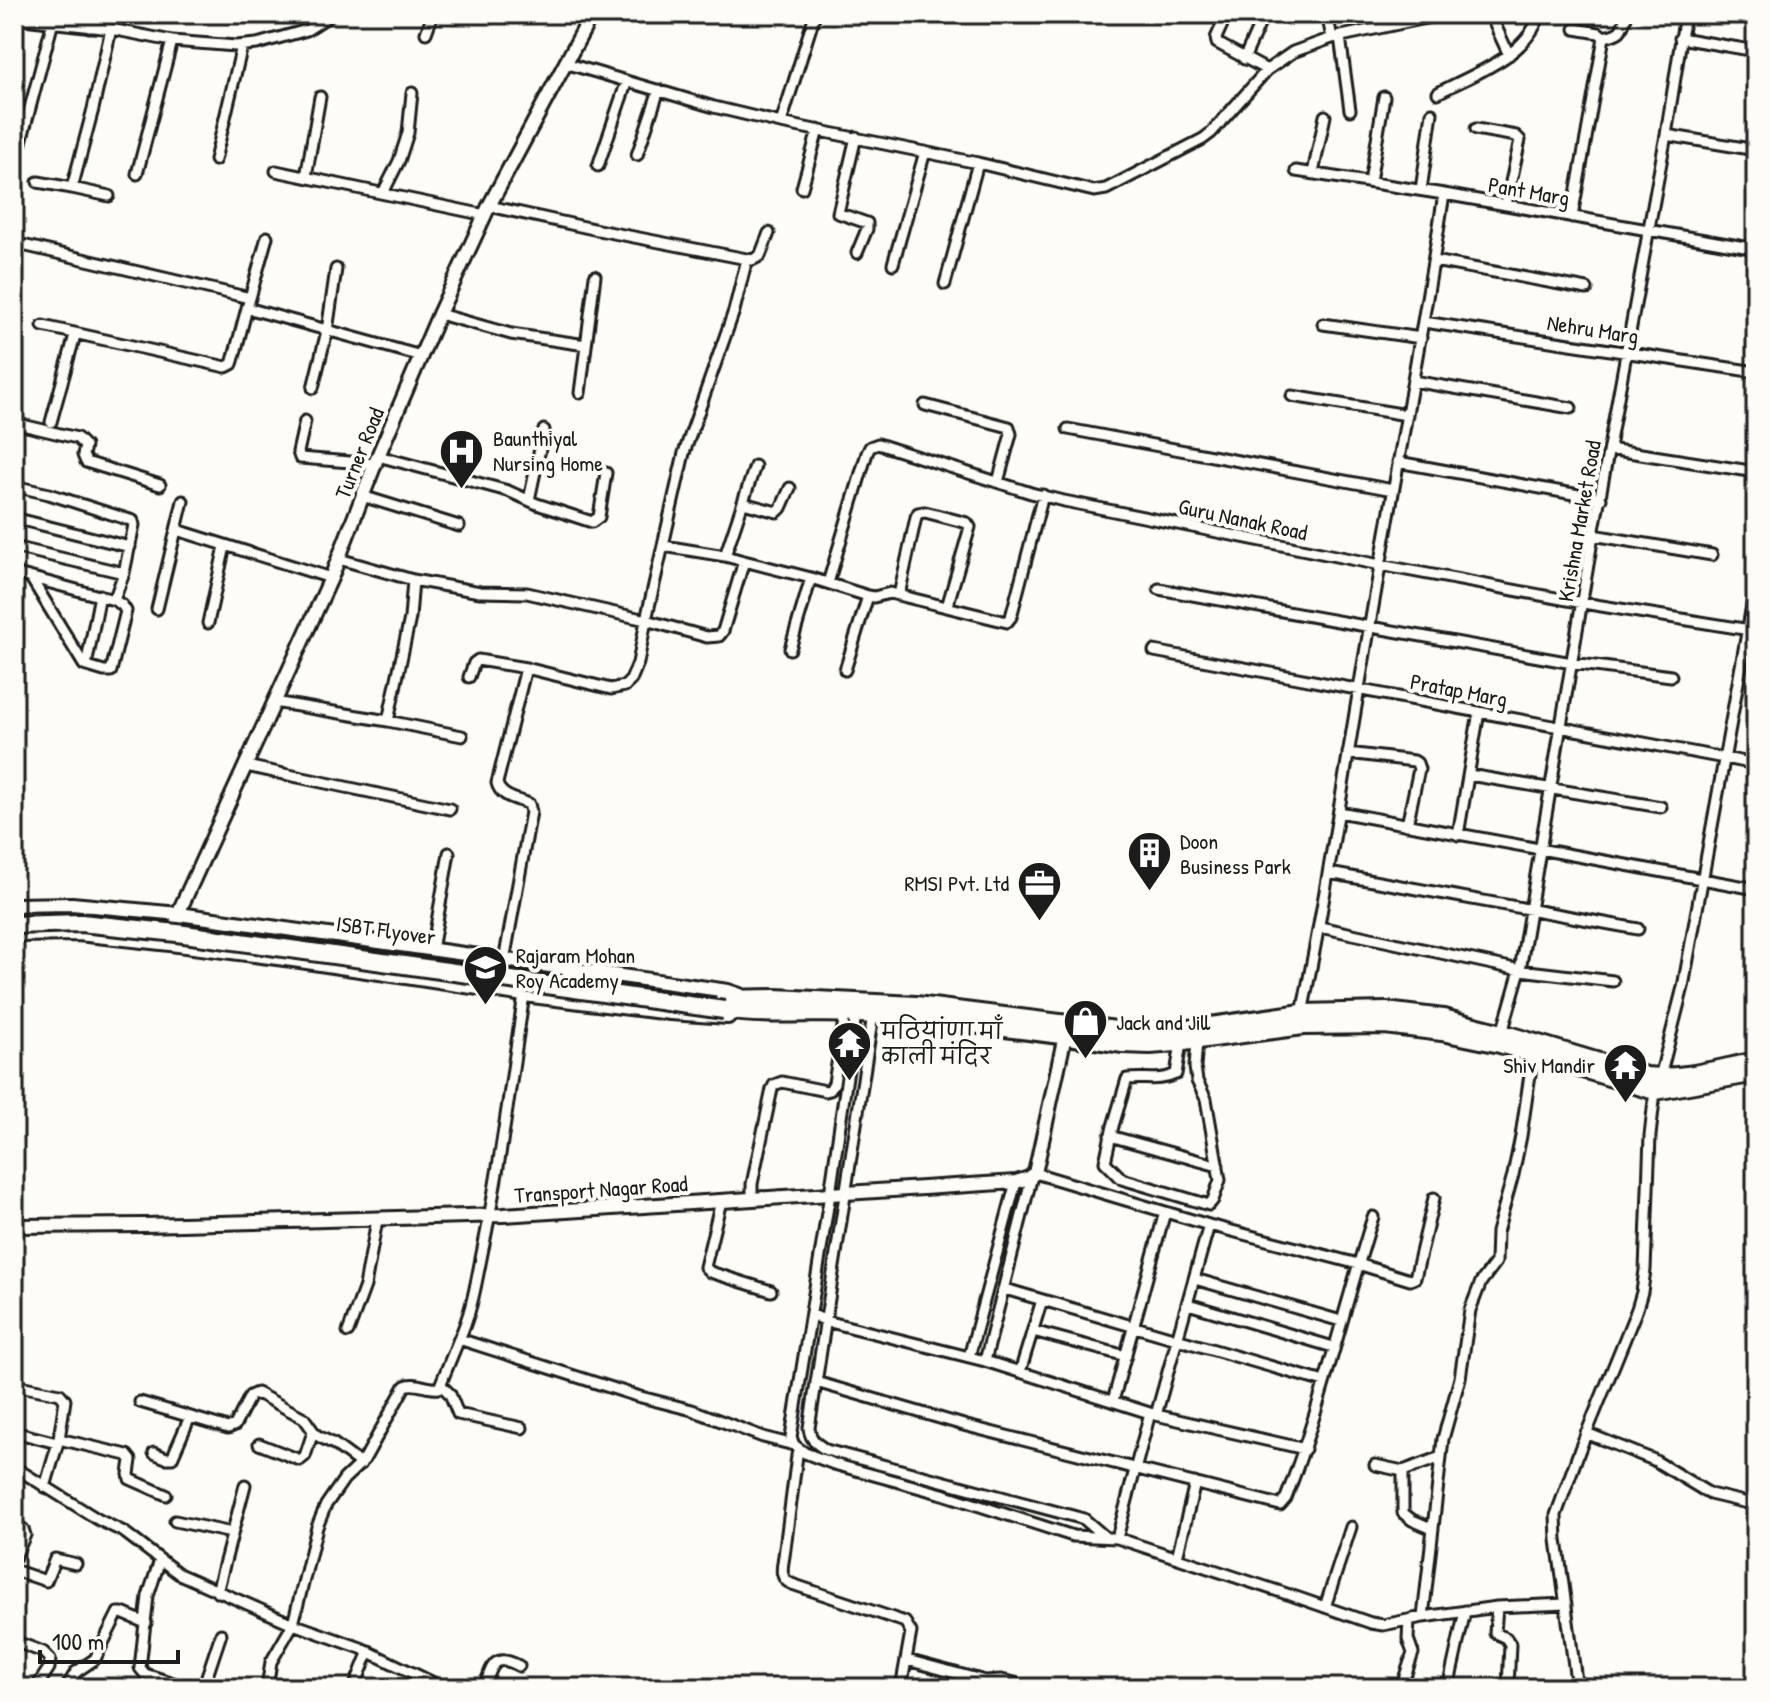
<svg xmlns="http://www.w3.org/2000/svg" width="1770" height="1702" font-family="'Patrick Hand','Playpen Sans Deva',sans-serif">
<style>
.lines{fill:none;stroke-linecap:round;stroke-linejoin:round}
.street-casing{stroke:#1c1c1c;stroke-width:15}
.secondary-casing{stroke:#1c1c1c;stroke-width:18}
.highway-casing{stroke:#1c1c1c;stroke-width:22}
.street{stroke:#fdfcf7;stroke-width:9}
.secondary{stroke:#fdfcf7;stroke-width:12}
.highway{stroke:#fdfcf7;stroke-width:16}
.highway-bridge-casing{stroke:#1c1c1c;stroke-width:22;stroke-linecap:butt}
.highway-bridge{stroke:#fdfcf7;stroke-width:16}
.labels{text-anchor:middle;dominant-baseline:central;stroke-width:8;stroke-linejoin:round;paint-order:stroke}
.street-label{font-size:22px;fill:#1c1c1c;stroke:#fdfcf7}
.poi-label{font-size:22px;fill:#1c1c1c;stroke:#fdfcf7;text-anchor:start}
</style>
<rect width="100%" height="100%" fill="#fdfcf7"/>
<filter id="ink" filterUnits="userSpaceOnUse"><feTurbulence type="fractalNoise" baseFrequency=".0125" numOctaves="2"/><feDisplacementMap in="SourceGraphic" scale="16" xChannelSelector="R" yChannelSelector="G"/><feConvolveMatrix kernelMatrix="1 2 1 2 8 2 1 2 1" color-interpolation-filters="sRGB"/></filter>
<g filter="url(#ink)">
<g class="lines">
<defs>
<path id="street" d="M 1227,14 L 1216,38 L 1217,43 L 1267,70
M 1327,14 L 1332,38
M 1490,14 L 1509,55
M 14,18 L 111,29 L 172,41 L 236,46 L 257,44 L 307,30 L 332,14
M 89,27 L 91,14
M 426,33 L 433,14
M 1340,37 L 1350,110
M 1604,37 C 1622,33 1621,32 1627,14
M 1680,38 L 1756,51
M 1244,59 L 1264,14
M 565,63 L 714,107 L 781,123 L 978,163 L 1094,191 L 1106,189 L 1203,139 L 1211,133 L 1267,70 L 1293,52 L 1332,38 L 1445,14
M 1438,93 C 1475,73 1526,57 1540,14
M 781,123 L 815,14
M 1476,129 L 1516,136 L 1520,140 L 1506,205
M 1666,135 L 1756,150
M 856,137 L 838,213 L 867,223 L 867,229 L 857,253
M 637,155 L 659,90
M 215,160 L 242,46
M 598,166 L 627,81
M 14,168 L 55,14
M 276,171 L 485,215
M 1296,171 L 1444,194 L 1756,249
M 1313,173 L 1325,116
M 137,174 L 172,41
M 306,177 L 320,97
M 38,182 L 72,188
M 1370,182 L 1384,97
M 802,188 L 818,130
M 1421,190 L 1432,113
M 383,193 L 399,161 L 408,133 L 412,93
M 109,196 L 72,188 L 93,109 L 111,29
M 489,206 L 598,230 L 752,260 L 760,256 L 769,233
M 1572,217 L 1604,37 L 1599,33 L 1575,29
M 14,243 L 250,298 L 247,308
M 1434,261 L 1587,289
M 893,264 L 925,152
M 945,284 L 978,163
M 250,298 L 267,237
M 439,314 L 511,334 L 586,345
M 1424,322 L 1756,372
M 1323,324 L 1421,338
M 43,326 L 226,367 L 232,364 L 233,361 L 247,308 L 421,356
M 1413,381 L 1571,408
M 313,388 L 327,331 L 336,269
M 580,393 L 595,276
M 1292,396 L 1407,415
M 925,405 L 1009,427 L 1011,434 L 998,482
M 305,421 L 298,452 L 300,458 L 375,464
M 51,422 L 75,335
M 14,423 L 77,438 L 85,446 L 83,455 L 86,462 L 160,485
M 1068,429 L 1393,490
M 1609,449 L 1756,472
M 378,456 L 508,491 L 537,504 L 592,522 L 599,517 L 606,473
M 1398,462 L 1601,499
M 14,486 L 49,494 L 133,521 L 134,525 L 124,573 L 114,600
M 362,496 L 459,526
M 529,500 L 544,430
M 743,503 L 777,512 L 781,508 L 790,488
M 14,518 L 130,547
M 177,530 L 331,578
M 1593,535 L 1712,555
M 664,546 L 725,556 L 744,561
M 14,547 L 124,573
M 725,556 L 755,466
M 339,559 L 413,580 L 480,592 L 527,593 L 646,620 L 707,637 L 719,636 L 723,631 L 744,561 L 811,578 L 868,596 L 874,597 L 890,593 L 1007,622 L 1011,617 L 1043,495
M 14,573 L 114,600 L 122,605 L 126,611 L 111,671 L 104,671 L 84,665 L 31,578
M 828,583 L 867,453 L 870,447 L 878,444 L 1031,493 L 1064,501 L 1380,565 L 1583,603 L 1756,631
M 1159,589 L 1572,663 L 1671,676
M 899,595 L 916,517 L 918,513 L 925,512 L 967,523 L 970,527 L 947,607
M 157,609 L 183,501
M 208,623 L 225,546
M 790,649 L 811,578
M 1154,651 L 1756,764
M 86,666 L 100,595
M 526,668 L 611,689 L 625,686 L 631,680 L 638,663 L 646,620 L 684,453 L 734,311 L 747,259
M 845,670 L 868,596
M 469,677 L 474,663 L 478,660 L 526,668 L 497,783 C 500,797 517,799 529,804 L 531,812 L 504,961
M 274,702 L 388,721 L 462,736
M 388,721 L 410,618 L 413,580
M 1348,753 L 1414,761 L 1417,763 L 1419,769 L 1407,825
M 246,766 L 450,809
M 1469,775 L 1661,807
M 1339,812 L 1756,889
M 1458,835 L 1479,712
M 1329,873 L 1638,929
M 1320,927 L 1520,970 L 1613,981
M 432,950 L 449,853
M 524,995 C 511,1078 501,1162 484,1244 C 477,1276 473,1310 459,1339 L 637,1396 L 692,1410 L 763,1437 L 794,1445 L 805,1453 L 834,1464 L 946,1495 L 1073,1536 L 1117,1538 L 1299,1598 L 1371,1623 L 1383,1625 L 1423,1617 L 1497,1607 L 1566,1604
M 1302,1013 C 1328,888 1346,762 1368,636 C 1393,489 1421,342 1444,194
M 873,1015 L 809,1428 C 810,1440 817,1444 826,1450 L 1084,1519 L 1105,1537
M 1502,1033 L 1520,970 L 1593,535 L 1666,135 L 1685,14
M 1181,1043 L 1176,1074 C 1158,1082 1146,1077 1127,1079 L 1113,1126 L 1105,1162 L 1122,1179 L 1209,1205 L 1213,1200 L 1220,1180 L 1206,1099 L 1197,1081 L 1195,1067 L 1197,1041
M 1110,1136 L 1218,1166
M 1035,1173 L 1209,1225 L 1358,1264 L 1410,1280 L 1415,1278 L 1434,1198
M 752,1199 L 752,1184 L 772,1089 L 774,1085 L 782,1082 L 826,1091 L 830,1090 L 834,1083 L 845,1014
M 721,1201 L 705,1267 L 710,1272 L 771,1291
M 1195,1279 L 1341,1321
M 1005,1289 L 1324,1382
M 1188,1304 L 1333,1347
M 811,1314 L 826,1321 L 985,1361 L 1156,1415 L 1305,1449
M 1033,1331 L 1126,1356
M 348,1332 L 365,1286 L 377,1220
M 969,1357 L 1016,1182
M 985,1361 L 1032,1176
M 1020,1372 L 1042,1300
M 816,1382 L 967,1426 L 1280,1505 L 1286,1498 C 1321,1407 1343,1311 1373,1217
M 14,1385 L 60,1394 L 65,1400 L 59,1439 L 45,1487
M 441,1385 L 450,1394 L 458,1414 L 522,1428
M 1113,1401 L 1165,1212
M 140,1402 L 228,1428 L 235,1425 L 250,1396 L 257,1393 L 304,1418 L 316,1435 L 334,1444 L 361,1464
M 1156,1415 L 1209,1225
M 14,1432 L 57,1443
M 1586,1433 L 1654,1460 L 1710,1494 L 1756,1505
M 59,1439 L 127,1455 L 131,1460 L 129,1474 L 130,1479 L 166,1495
M 259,1444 L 300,1460 L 305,1456 L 313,1432
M 794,1445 L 791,1437 L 830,1194 L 856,1014
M 798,1448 L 784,1556 C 782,1568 779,1579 792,1584 L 905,1622 L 911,1632 L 901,1688
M 154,1453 L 166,1458 L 172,1458 L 190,1417
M 1375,1465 L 1403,1471
M 14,1467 L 99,1520 L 124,1532 L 179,1574 L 293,1624 L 361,1648 L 444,1688
M 175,1521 L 232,1533
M 14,1525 L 23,1529 L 25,1535 L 14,1559
M 1433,1529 L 1412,1520 L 1403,1513 L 1403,1471 L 1441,1457
M 1117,1538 L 1150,1413
M 1177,1557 L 1195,1483
M 160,1560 L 148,1596 L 140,1668 L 145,1674 L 188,1688
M 14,1570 L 46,1581 L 55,1559 L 76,1564
M 217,1592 L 245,1485
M 1325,1607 L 1351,1527
M 1497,1607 L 1495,1633 L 1506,1638 L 1510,1644 L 1508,1688
M 1423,1617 L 1443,1439 L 1460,1378 L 1470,1310 L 1481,1282 L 1496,1262 L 1497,1232 L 1513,1175 L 1521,1136 L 1533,1054
M 14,1641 L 43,1652 L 50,1659 L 49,1668 L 36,1688
M 907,1660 L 985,1681 L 1001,1680 L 1015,1683 L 1018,1688
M 66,1688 L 76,1672 L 95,1659 L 118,1613 L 122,1613 L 146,1623
M 203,1688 L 221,1634
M 267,1688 L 271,1662 L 293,1624 L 317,1527 L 326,1505 L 344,1479 L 364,1460 L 405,1386 C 415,1381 428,1390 439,1388 L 459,1339
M 354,1688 L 369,1651
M 484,1688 C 492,1667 493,1652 519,1666
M 1401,1688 L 1413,1653 L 1408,1639 L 1409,1620
M 1448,1688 L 1465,1611
M 1577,1688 L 1557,1540 L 1556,1515 L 1580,1449 L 1637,1309 L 1642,1292 L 1645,1270 L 1650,1136 L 1655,1091 L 1660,1077 L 1683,987 L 1756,583"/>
<path id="secondary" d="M 14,905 L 72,904 L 179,914 L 728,991 L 740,995
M 14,935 L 78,934 L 170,944 L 300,961 L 524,995 L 670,1013 L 728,1017
M 170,944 L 181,907 L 331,578 L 378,456 L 439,314 L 489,206 L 592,14
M 14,1226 L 144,1225 L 503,1215 L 1016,1182 L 1029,1178 L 1035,1173 L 1066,1031"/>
<path id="highway" d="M 724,999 L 776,998 L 916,1005 L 1124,1031 L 1175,1031 L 1302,1013 L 1386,1011 L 1443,1018 L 1502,1033 L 1646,1076 C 1682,1080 1721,1068 1756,1061
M 724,1010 C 770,1017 814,1011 860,1014 C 948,1020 1035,1031 1123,1044 L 1150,1045 L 1176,1043 L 1303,1026 L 1385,1025 L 1442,1032 L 1500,1044 L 1655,1091 L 1756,1073"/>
</defs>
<use href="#street" class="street-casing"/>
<use href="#secondary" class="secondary-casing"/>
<use href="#highway" class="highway-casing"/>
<use href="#street" class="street"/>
<use href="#secondary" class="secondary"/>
<use href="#highway" class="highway"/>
<defs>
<path id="highway-bridge" d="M 14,925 L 81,923 L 177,933 L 724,1010"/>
</defs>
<use href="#highway-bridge" class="highway-bridge-casing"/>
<use href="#highway-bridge" class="highway-bridge"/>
</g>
</g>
<defs>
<symbol id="hospital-pin" viewBox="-11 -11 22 30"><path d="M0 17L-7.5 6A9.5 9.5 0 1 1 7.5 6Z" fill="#1c1c1c" stroke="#fdfcf7"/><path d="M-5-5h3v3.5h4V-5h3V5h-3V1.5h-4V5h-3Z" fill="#fff"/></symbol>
<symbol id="building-pin" viewBox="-11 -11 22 30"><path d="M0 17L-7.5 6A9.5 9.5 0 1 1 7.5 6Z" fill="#1c1c1c" stroke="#fdfcf7"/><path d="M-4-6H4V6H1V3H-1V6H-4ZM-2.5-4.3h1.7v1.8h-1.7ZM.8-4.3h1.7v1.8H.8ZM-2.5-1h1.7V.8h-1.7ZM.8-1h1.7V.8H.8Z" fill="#fff"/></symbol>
<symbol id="office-pin" viewBox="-11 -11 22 30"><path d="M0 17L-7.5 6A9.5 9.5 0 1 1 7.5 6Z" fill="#1c1c1c" stroke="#fdfcf7"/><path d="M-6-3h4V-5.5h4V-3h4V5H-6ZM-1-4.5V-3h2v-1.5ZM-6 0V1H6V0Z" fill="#fff"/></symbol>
<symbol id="school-pin" viewBox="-11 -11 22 30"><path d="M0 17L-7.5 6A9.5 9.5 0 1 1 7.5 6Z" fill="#1c1c1c" stroke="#fdfcf7"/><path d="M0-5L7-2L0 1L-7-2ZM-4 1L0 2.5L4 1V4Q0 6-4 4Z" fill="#fff"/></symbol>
<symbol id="shop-pin" viewBox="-11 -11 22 30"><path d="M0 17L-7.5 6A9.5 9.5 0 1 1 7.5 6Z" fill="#1c1c1c" stroke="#fdfcf7"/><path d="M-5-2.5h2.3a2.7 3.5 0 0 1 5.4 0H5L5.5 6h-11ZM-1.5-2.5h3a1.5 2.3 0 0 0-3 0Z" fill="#fff"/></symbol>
<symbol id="temple-pin" viewBox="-11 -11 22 30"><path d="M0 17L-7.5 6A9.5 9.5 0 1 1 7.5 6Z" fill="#1c1c1c" stroke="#fdfcf7"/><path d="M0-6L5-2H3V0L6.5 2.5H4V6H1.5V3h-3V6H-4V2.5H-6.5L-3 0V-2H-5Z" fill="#fff"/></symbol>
</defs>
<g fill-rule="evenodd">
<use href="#hospital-pin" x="436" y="426" width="51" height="69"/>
<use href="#building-pin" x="1124" y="828" width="51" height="69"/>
<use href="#office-pin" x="1014" y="858" width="51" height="69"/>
<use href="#school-pin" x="460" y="942" width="51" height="69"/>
<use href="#shop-pin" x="1060" y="996" width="51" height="69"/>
<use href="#temple-pin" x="824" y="1018" width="51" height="69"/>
<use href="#temple-pin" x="1600" y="1040" width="51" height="69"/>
</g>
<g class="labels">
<g class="street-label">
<text transform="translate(1529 191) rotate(10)">Pant Marg</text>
<text transform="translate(1593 329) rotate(9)">Nehru Marg</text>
<text transform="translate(359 453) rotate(-68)">Turner Road</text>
<text transform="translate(1243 519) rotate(12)">Guru Nanak Road</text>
<text transform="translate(1579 521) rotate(-80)">Krishna Market Road</text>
<text transform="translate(1459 690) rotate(11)">Pratap Marg</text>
<text transform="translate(386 930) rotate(8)">ISBT Flyover</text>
<text transform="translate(601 1189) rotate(-4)">Transport Nagar Road</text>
</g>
<g class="poi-label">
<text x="493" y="438">Baunthiyal<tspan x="493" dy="25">Nursing Home</tspan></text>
<text x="1180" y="841">Doon<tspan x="1180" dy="25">Business Park</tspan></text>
<text x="1009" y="883" text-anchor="end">RMSI Pvt. Ltd</text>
<text x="516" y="955">Rajaram Mohan<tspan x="516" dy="25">Roy Academy</tspan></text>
<text x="1116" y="1022">Jack and Jill</text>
<text x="881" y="1031">मठियांणा माँ<tspan x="881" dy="25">काली मंदिर</tspan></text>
<text x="1595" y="1065" text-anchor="end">Shiv Mandir</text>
</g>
</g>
<rect width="1770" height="1702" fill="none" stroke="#fdfcf7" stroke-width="48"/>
<rect x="24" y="24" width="1722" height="1654" fill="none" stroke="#1c1c1c" stroke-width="3" filter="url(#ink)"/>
<path d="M40 1650v12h138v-12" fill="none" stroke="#1c1c1c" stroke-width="4"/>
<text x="52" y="1650" font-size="24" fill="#1c1c1c" stroke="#fdfcf7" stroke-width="6" paint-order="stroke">100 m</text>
</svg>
